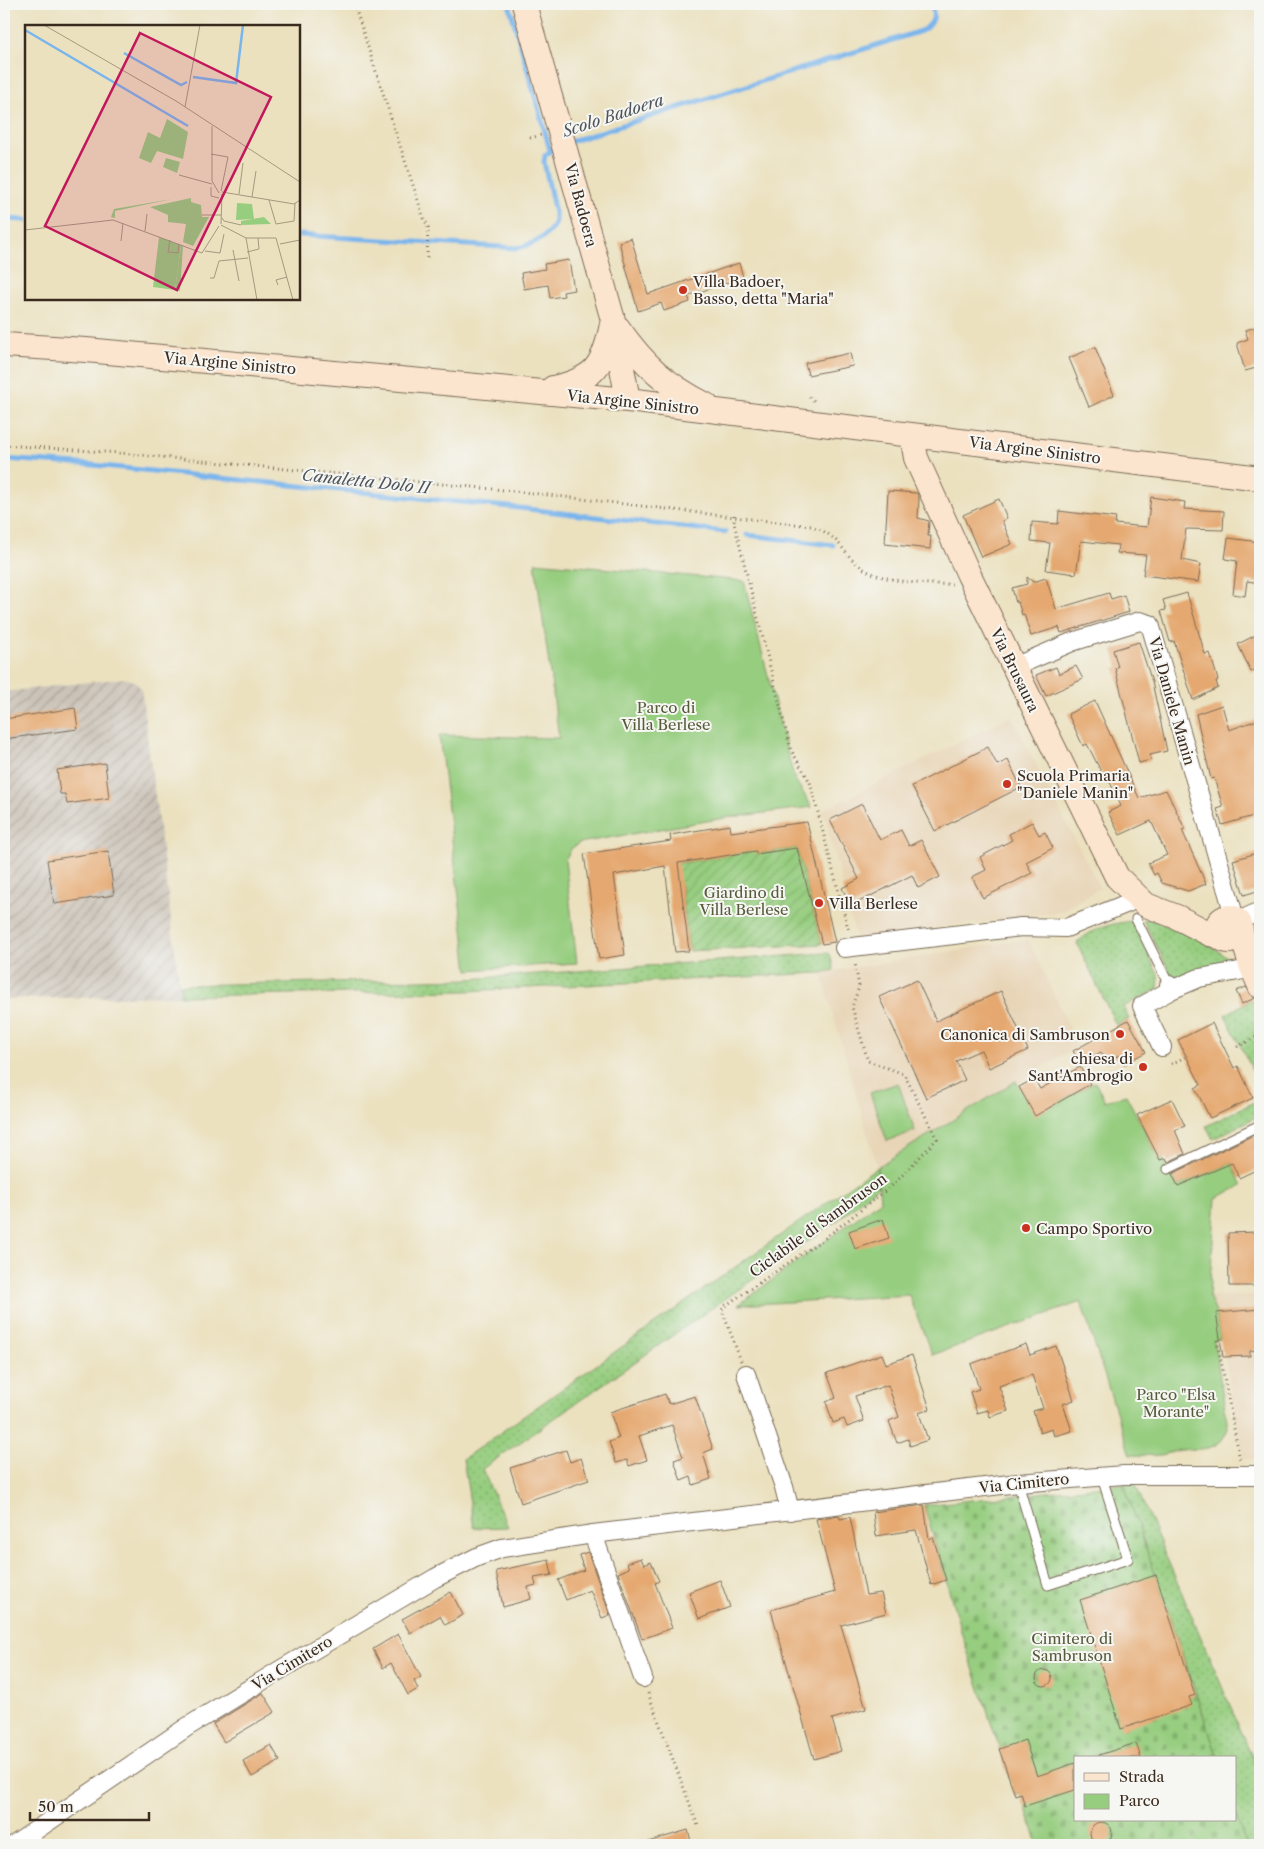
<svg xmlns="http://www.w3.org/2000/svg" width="1264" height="1849" font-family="'Libre Caslon Text',serif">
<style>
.built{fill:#e8d5b7}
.industrial{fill:url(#industrial-furrows)}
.grass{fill:url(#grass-dots);stroke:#687c4e}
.cemetery{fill:url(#cemetery-stones);stroke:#687c4e}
.park{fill:#96cd7f;stroke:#687c4e}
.garden{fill:url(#garden-furrows);stroke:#687c4e}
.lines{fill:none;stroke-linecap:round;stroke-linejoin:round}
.stream{stroke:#7ab5ec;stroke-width:5}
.building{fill:#e5a870}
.lane-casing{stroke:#796a56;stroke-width:11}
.street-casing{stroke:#796a56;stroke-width:20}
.secondary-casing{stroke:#796a56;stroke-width:26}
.path{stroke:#796a56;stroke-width:3;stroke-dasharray:1 4;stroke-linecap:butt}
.lane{stroke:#fff;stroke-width:9}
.street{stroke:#fff;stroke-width:18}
.secondary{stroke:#fce5cf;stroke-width:24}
.poi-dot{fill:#c8321e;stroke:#f6f6f2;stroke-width:2}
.labels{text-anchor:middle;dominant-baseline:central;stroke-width:4;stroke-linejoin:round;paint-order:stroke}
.street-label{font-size:15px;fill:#3b2a1e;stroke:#f6f6f2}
.poi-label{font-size:15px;fill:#3b2a1e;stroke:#f6f6f2;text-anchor:start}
.park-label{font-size:15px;fill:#565b3b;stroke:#f6f6f2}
.water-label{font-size:16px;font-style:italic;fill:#4e545c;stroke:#f6f6f2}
.inset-river{fill:none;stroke:#7ab5ec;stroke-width:2.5}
.inset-road{fill:none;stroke:#a5987f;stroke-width:1}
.view{fill:#c2185b;fill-opacity:0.15;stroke:#c2185b;stroke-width:2.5}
.inset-edge{fill:none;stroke:#3b2a1e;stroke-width:2.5}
</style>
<defs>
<pattern id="industrial-furrows" width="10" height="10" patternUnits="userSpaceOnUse" patternTransform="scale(1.25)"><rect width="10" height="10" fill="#cbc3b8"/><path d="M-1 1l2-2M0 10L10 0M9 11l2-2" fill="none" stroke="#a69f95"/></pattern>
<pattern id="grass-dots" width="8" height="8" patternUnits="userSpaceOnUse" patternTransform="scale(1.25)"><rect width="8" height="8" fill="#96cd7f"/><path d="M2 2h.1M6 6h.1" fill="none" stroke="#82b06d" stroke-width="1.8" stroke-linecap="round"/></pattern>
<pattern id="cemetery-stones" width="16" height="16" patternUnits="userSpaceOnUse" patternTransform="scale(1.25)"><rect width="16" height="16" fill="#96cd7f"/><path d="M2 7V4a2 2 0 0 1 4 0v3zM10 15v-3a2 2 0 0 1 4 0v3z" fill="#82b06d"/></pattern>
<pattern id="garden-furrows" width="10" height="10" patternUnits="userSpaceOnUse" patternTransform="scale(1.25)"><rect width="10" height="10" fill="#96cd7f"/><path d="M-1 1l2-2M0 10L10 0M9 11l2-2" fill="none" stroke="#82b06d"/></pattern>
</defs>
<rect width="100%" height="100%" fill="#f6f6f2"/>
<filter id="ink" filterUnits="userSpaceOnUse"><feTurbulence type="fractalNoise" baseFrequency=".02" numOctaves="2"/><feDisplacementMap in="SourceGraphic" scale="10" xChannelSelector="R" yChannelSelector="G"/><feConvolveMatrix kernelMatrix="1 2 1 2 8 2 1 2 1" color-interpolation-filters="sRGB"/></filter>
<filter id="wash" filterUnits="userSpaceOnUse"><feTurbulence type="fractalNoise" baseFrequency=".0096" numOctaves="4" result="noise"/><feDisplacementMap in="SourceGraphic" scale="20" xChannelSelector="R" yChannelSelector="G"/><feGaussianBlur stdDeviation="1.12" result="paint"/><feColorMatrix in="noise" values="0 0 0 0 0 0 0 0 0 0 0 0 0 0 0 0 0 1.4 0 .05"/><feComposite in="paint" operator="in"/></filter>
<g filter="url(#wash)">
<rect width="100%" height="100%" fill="#ebe1bf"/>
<path class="built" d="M 1011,716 L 1100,888 L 1060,912 L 856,938 L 823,810 Z
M 1028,939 L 1078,1046 L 877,1167 L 821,973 Z
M 1260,1295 L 1260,1459 L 1244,1459 L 1216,1313 L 1209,1296 Z"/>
<path class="industrial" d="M 124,678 L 134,681 L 141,688 L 181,996 L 4,999 L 4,692 Z"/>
<path class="grass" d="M 1150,919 L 1205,942 L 1230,959 L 1184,978 L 1176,978 L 1172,976 L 1143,920 Z
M 1132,921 L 1159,977 L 1158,989 L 1123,1007 L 1129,1019 L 1116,1025 L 1077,943 C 1093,927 1111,924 1132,921 Z
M 826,953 L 830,954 L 834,970 L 821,973 L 467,991 L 181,996 L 180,985 L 468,979 Z
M 1254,998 L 1260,1010 L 1260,1085 L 1225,1015 Z
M 1260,1099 L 1260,1115 L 1213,1139 L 1206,1126 Z
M 877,1167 L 878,1186 L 838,1220 L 482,1469 L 508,1527 L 474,1528 L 463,1459 Z
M 1124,1484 L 1135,1484 L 1260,1775 L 1260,1845 L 1246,1845 L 1235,1812 L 1235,1758 L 1218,1758 Z"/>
<path class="cemetery" d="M 1124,1484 L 1218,1758 L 1075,1758 L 1075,1820 L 1235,1820 L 1235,1812 L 1246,1845 L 1038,1845 L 1021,1793 L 1015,1795 L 963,1638 L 924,1505 Z"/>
<path class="park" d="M 535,562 L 744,581 L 794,778 L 812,807 L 724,818 L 579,843 L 571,849 L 565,860 L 577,963 L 468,970 L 439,735 L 559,738 Z
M 1016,1081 L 1035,1115 L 1095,1082 L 1105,1101 L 1126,1095 L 1160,1160 L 1163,1159 L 1178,1186 L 1232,1163 L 1242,1186 L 1216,1198 L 1209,1296 L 1216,1313 L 1220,1339 L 1214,1341 L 1228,1428 C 1220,1453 1201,1448 1180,1450 C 1174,1451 1168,1454 1161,1455 C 1151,1456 1140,1455 1130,1455 L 1081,1302 L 932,1355 L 909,1295 L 738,1305 L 880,1201 L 877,1167 Z
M 898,1083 L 915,1131 L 887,1141 L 870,1093 Z"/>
<path class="garden" d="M 755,844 L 757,854 L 797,848 L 822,944 L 689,951 L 681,885 L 676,883 L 674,864 L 747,852 Z"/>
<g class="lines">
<path class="stream" d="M 509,4 L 550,150
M 569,142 L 921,31 C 934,24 936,17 931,4
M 4,219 L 26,220
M 299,235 L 517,248 C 534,244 545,239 555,224 L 555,213 L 544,162 L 545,155 L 558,147
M 4,459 L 93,465 L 528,509 L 725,532
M 747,535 L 833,545"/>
</g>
<g id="blocks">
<path class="building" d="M 631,238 L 648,294 L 739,263 L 743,277 L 688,296 L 690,302 L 664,311 L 661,303 L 638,311 L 619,242 Z
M 569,260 L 574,290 L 563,292 L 564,296 L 550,298 L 548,285 L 524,289 L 521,273 L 545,269 L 544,264 Z
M 1257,327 L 1260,336 L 1260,370 L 1257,371 L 1256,368 L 1245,371 L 1237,343 L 1248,339 L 1245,330 Z
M 1095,347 L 1114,395 L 1089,407 L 1069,358 Z
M 850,353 L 853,366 L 808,375 L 805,363 Z
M 888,491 L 917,493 L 919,499 L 918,518 L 929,521 L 928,536 L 931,536 L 930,549 L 885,544 Z
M 1151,497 L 1185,502 L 1184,509 L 1224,511 L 1223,530 L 1186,529 L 1182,560 L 1201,564 L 1198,582 L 1143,575 L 1146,555 L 1117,553 L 1118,545 L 1081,541 L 1076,574 L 1046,570 L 1050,543 L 1031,541 L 1032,522 L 1058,524 L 1059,511 L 1116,518 L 1115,524 L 1147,527 Z
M 999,499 L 1007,518 L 1002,521 L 1012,544 L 981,557 L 963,515 Z
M 1228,538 L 1260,542 L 1260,583 L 1247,581 L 1245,596 L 1233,594 L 1237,561 L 1225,559 Z
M 1027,577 L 1033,582 L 1046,578 L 1056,609 L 1109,593 L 1111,599 L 1124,595 L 1129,612 L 1061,633 L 1059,627 L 1031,636 L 1024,614 L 1022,615 L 1018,602 L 1016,603 L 1012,588 L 1027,584 Z
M 1187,593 L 1205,654 L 1210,653 L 1218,680 L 1216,681 L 1218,688 L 1193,700 L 1174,641 L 1170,642 L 1161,611 L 1166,610 L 1163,600 Z
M 1260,633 L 1260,667 L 1251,672 L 1238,644 Z
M 1139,642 L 1152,682 L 1167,751 L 1150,755 L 1151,760 L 1139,763 L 1115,668 L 1118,667 L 1113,650 Z
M 1076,666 L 1083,679 L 1046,696 L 1036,675 L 1056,667 L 1059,674 Z
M 1095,701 L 1139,798 L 1166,790 L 1185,829 L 1182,830 L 1206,884 L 1188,891 L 1162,883 L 1157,873 L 1154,875 L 1148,863 L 1167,855 L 1151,821 L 1120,835 L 1108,812 L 1121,806 L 1109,780 L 1106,781 L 1087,744 L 1083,746 L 1068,714 Z
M 1222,705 L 1229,730 L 1260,719 L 1260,814 L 1222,825 L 1217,809 L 1223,807 L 1214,778 L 1211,779 L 1196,714 Z
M 75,708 L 78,729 L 4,739 L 4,719 Z
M 988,747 L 997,765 L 1008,760 L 1021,787 L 935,831 L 912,786 Z
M 105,763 L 109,798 L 67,804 L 65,794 L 60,794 L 57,770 Z
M 862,804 L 880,840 L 901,830 L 909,846 L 921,840 L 940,877 L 918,888 L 912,875 L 851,906 L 842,888 L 859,879 L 830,820 Z
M 807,822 L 835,942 L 822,944 L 797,848 L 756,854 L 756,851 L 678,863 L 689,951 L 675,952 L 665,866 L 614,875 L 625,955 L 599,959 L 584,854 L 671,841 L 670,835 L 730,825 L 731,832 Z
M 1032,822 L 1039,835 L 1045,832 L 1053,848 L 1026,862 L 1032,873 L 983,898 L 972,877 L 986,870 L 980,857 L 1012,840 L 1009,834 Z
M 108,851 L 114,895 L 54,904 L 47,860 Z
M 1260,852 L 1260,890 L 1244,895 L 1233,860 Z
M 917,980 L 936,1021 L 1001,991 L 1028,1050 L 989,1068 L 981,1050 L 956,1061 L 965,1080 L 926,1098 L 879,997 Z
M 1246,987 L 1255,998 L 1242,1004 L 1236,991 Z
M 1128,1020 L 1146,1052 L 1124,1064 L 1119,1055 L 1107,1062 L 1101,1052 L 1081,1063 L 1073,1051 Z
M 1212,1023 L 1234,1068 L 1238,1066 L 1253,1098 L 1210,1118 L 1195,1088 L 1201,1085 L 1178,1040 Z
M 1080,1067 L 1090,1084 L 1035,1116 L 1019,1087 L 1034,1079 L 1040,1089 Z
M 1172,1099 L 1185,1126 L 1175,1130 L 1185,1154 L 1168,1162 L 1166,1158 L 1160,1160 L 1137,1115 Z
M 1260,1132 L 1260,1168 L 1239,1178 L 1232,1163 L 1178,1186 L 1172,1174 Z
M 883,1219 L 889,1238 L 855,1249 L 849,1231 Z
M 1257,1232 L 1260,1286 L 1229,1286 L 1228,1233 Z
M 1260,1309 L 1260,1350 L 1250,1351 L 1250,1356 L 1223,1357 L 1216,1313 Z
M 1026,1344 L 1030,1355 L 1056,1346 L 1074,1400 L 1063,1404 L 1072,1431 L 1054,1436 L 1052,1429 L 1040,1433 L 1033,1411 L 1043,1408 L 1032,1375 L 999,1386 L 1008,1411 L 990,1417 L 988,1410 L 977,1413 L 970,1392 L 979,1389 L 971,1364 Z
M 882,1354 L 886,1364 L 912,1355 L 930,1409 L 919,1413 L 928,1440 L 910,1446 L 908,1439 L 897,1443 L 889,1421 L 899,1417 L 888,1385 L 855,1396 L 864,1421 L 847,1427 L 844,1419 L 833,1423 L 826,1402 L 836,1398 L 827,1373 Z
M 665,1394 L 669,1404 L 695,1396 L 713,1449 L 703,1453 L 711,1479 L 693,1485 L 691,1477 L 681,1481 L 674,1460 L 683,1457 L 672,1425 L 639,1436 L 647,1460 L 629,1466 L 627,1460 L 616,1463 L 609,1442 L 619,1438 L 610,1412 Z
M 566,1450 L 570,1462 L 581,1458 L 589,1480 L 521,1503 L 510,1468 Z
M 924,1505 L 929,1539 L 933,1537 L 946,1580 L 931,1585 L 916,1530 L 876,1536 L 873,1512 Z
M 839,1515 L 840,1519 L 850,1517 L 866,1595 L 881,1593 L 886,1613 L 841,1625 L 866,1709 L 832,1719 L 841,1751 L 814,1759 L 771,1610 L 835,1592 L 816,1519 Z
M 588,1552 L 610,1615 L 602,1618 L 590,1590 L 566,1600 L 558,1580 L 584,1570 L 579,1555 Z
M 641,1558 L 644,1565 L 651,1562 L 659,1581 L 655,1583 L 672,1628 L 642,1639 L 618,1573 L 629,1568 L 627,1563 Z
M 549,1560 L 552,1575 L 534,1578 L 536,1585 L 528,1587 L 531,1599 L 503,1607 L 496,1571 Z
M 1156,1575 L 1195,1695 L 1189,1697 L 1192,1705 L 1121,1729 L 1080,1600 Z
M 720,1580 L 730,1607 L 699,1619 L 689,1592 Z
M 451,1592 L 463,1615 L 445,1625 L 440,1616 L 410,1633 L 402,1619 Z
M 398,1634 L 421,1677 L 414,1681 L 418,1689 L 408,1695 L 391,1663 L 383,1668 L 373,1649 Z
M1036 1678a8 8 0 1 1 16 0a8 8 0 1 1-16 0Z
M 263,1693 L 275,1712 L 224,1742 L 213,1724 Z
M 1025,1740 L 1037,1776 L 1075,1763 L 1075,1790 L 1025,1806 L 1021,1793 L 1015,1795 L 999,1749 Z
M 1136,1743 L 1141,1758 L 1100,1758 L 1099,1755 Z
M 271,1745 L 280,1761 L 252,1777 L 243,1761 Z
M1090 1833a11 11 0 1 1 22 0a11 11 0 1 1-22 0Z
M 688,1830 L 692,1845 L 649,1845 L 648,1842 Z"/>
</g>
</g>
<g filter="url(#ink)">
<use href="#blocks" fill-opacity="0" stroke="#796a56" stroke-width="1"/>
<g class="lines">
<defs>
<path id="lane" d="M 1136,919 L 1169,985
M 1168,1169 L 1260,1125
M 1018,1483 L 1048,1585 L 1128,1559 L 1104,1484 L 1104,1476"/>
<path id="street" d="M 1014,667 L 1072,642 L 1140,621 L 1150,624 L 1232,908 L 1231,917
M 1239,921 L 1260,911
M 844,948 L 1021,927 L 1066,928 L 1128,903 L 1135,896
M 1169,985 L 1171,990 L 1199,978 L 1239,971
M 1162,1047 L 1142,1006 L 1171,990
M 746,1374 L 784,1487 L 790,1511
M 593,1534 L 643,1678
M 14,1845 L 187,1727 L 280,1670 L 435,1578 L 477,1557 L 502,1548 L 593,1534 L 1018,1483 L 1124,1475 L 1260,1475"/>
<path id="secondary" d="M 524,4 L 613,320 L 628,400
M 618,328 C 644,365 665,384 706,405
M 4,345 L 86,350 L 628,400 L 1260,478
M 553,388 C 595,379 604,366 612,324
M 912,435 L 916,458 L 969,575 L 1117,877 L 1146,905 L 1177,917 L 1210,934 L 1219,936
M1217 929a12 12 0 1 1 24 0a12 12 0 1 1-24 0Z
M 1241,932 L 1251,965 L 1260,986"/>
</defs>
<use href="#lane" class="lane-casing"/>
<use href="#street" class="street-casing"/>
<use href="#secondary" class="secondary-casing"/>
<path class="path" d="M 354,4 L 423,216 L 428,227 L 427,258
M 530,138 L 541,135
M 809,397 L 817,403
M 4,445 L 120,453 L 514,491 L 811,526 C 841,536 840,551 861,567 C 881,582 927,585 952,584
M 734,515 L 734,523 L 791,750 L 810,782 L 849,932
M 1237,1047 L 1260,1035
M 1171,1064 L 1185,1057
M 1217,1340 L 1240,1460
M 741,1361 L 722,1310 L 725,1306 L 825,1238 L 894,1184 L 937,1139 L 904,1074 L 868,1061 L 852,1007 L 859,987 L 855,963
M 648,1693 L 698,1826"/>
<use href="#lane" class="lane"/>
<use href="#street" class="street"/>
<use href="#secondary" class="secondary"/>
</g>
</g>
<g class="poi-dot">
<circle cx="683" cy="290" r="5"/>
<circle cx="1007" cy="784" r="5"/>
<circle cx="819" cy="903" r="5"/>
<circle cx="1120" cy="1034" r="5"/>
<circle cx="1143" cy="1067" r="5"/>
<circle cx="1026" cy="1228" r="5"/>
</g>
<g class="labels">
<g class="street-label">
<text transform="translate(581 205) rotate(75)">Via Badoera</text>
<text transform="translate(230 363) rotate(5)">Via Argine Sinistro</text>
<text transform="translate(633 402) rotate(6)">Via Argine Sinistro</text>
<text transform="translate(1035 450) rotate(7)">Via Argine Sinistro</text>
<text transform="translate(1015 670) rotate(64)">Via Brusaura</text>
<text transform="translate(1172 701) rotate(74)">Via Daniele Manin</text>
<text transform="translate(818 1225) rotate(-36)">Ciclabile di Sambruson</text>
<text transform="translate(1024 1483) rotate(-6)">Via Cimitero</text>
<text transform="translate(292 1663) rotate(-31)">Via Cimitero</text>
</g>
<g class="poi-label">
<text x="693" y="281">Villa Badoer,<tspan x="693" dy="17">Basso, detta "Maria"</tspan></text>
<text x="1017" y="775">Scuola Primaria<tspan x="1017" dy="17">"Daniele Manin"</tspan></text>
<text x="829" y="903">Villa Berlese</text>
<text x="1110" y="1034" text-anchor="end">Canonica di Sambruson</text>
<text x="1133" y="1058" text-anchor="end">chiesa di<tspan x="1133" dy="17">Sant'Ambrogio</tspan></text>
<text x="1036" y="1228">Campo Sportivo</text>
</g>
<g class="park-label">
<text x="666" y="707">Parco di<tspan x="666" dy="17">Villa Berlese</tspan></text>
<text x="744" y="892">Giardino di<tspan x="744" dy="17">Villa Berlese</tspan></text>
<text x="1176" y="1394">Parco "Elsa<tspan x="1176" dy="17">Morante"</tspan></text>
<text x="1072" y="1638">Cimitero di<tspan x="1072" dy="17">Sambruson</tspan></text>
</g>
<g class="water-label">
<text transform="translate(613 115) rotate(-18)">Scolo Badoera</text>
<text transform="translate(366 481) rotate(6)">Canaletta Dolo II</text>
</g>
</g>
<g transform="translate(25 25)">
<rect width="275" height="275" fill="#ebe1bf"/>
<path d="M 147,174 L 90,186 L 90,193 L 86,192 L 89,184 ZM 239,192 L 246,199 L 216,200 L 216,196 ZM 156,220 L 158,221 L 155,266 L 150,265 Z" fill="#96cd7f"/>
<path d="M 134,212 L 156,220 L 150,265 L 128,262 Z" fill="#96cd7f"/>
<path d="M 142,94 L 163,107 L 158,134 L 132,126 L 126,138 L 114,133 L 123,107 L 135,113 ZM 166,173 L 166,177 L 176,180 L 177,192 L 184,192 L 168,221 L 158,217 L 161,199 L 143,197 L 143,190 L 125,182 Z" fill="#96cd7f"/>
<path d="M 141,133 L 155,137 L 152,148 L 138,142 ZM 212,178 L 227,179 L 229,194 L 211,195 Z" fill="#96cd7f"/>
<path class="inset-river" d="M 0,5 L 163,101M 99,28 L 156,60 L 162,57M 168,52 L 211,58 L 218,0"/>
<path class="inset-road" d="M 19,0 L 151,76 L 275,157M 160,82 L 175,0M 187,101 L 187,156 L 194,168M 186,129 L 203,132 L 196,166M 154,150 L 187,159M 186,162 L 186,171 L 194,173M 197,167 L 269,179 L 275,175M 214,169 L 218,138M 227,172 L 231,146M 244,175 L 251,199 L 269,196 L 270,178M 177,190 L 196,190M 197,193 L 199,196 L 216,200M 196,199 L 197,169M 196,200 L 221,213 L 251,213 L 268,275M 0,205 L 88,195 L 177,228 L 194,201M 120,206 L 122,189M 221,213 L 232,275M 145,215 L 143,227 L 153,228 L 154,219M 96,216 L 98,198M 255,219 L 275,215M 208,225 L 214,256M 180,226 L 195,228 L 199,209M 222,227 L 234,224 L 233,213M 185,253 L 189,253 L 194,236 L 223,233M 253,260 L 251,255 L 262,252"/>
<path class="view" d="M 115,8 L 246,72 L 152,265 L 20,201 Z"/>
<rect width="275" height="275" class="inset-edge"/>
</g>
<rect width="1264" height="1849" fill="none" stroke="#f6f6f2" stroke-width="20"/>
<rect x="1074" y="1756" width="162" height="65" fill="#f6f6f2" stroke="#aba49d"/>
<rect x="1084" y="1773" width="25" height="8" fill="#fce5cf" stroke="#aba49d"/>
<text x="1119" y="1782" font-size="15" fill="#3b2a1e">Strada</text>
<rect x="1084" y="1794" width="25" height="15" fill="#96cd7f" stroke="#aba49d"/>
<text x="1119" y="1806" font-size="15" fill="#3b2a1e">Parco</text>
<path d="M30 1812v8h119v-8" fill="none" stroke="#3b2a1e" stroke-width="2.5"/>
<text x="38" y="1812" font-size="15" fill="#3b2a1e" stroke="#f6f6f2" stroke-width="4" paint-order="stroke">50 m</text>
</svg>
